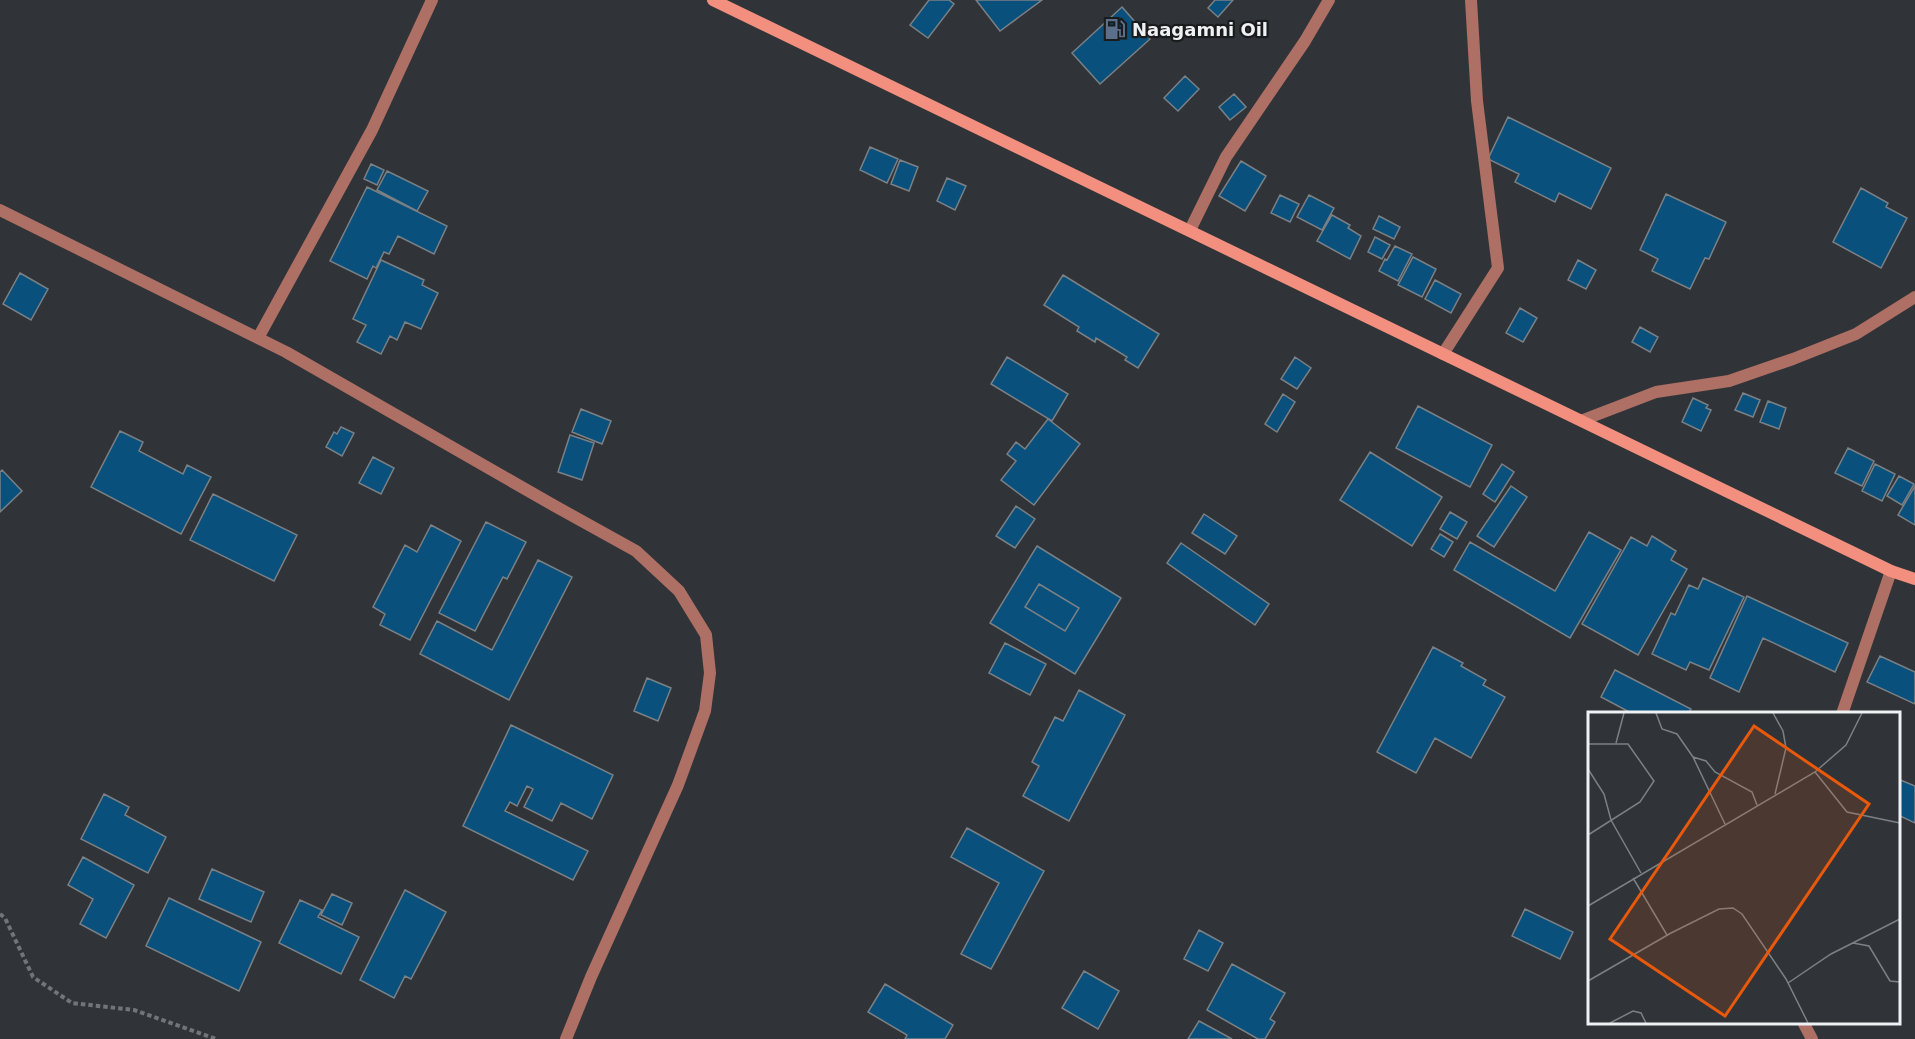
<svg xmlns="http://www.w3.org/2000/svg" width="1915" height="1039" font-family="'DejaVu Sans',sans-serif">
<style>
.building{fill:#09507d;stroke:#7b8084;stroke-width:1.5;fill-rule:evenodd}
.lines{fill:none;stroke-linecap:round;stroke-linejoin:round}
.path{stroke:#717478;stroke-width:4;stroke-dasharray:4.5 3;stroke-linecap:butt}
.street{stroke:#ae6f64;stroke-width:12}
.secondary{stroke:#f38f7e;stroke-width:12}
.labels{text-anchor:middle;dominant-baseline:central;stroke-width:4.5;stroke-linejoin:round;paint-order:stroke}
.poi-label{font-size:18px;font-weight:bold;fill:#eff2f4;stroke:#1a1b1d;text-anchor:start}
.inset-road{fill:none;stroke:#7c8083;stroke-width:1.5}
.view{fill:#e8590c;fill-opacity:0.15;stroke:#e8590c;stroke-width:3}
.inset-edge{fill:none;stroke:#eff2f4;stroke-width:3}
</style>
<rect width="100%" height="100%" fill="#303438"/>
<path class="building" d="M 929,0 L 949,0 L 954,4 L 928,38 L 910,25 Z
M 976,0 L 1042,0 L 1000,31 Z
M 1215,0 L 1233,0 L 1218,17 L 1208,8 Z
M 1122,7 L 1150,39 L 1100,84 L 1072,53 Z
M 1185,76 L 1199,89 L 1178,111 L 1164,98 Z
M 1234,94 L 1246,107 L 1230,120 L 1219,107 Z
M 1508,117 L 1611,168 L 1591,209 L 1559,193 L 1555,202 L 1515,182 L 1519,174 L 1488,159 Z
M 870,147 L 898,159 L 887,183 L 860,170 Z
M 900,160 L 918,167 L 909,191 L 891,184 Z
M 1241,161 L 1266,176 L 1245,211 L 1219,196 Z
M 371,164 L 384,170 L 377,185 L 364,179 Z
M 387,171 L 428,191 L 417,211 L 377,190 Z
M 947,178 L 966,186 L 955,210 L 937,201 Z
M 367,187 L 447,226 L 434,254 L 398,236 L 389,254 L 384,252 L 376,268 L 373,266 L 367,279 L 330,261 Z
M 1861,188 L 1888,203 L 1886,207 L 1907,218 L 1881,268 L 1833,242 Z
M 1666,194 L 1726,222 L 1709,259 L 1705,258 L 1690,289 L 1652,271 L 1658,259 L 1640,250 Z
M 1280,195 L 1299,204 L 1290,222 L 1271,213 Z
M 1309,195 L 1334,208 L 1322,230 L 1297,217 Z
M 1332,215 L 1350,225 L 1348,228 L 1361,236 L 1350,259 L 1317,241 Z
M 1379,216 L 1400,227 L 1394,239 L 1373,229 Z
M 1375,237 L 1390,245 L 1382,259 L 1368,252 Z
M 1395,246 L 1412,254 L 1398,281 L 1379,271 L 1385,259 L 1387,260 Z
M 1413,257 L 1436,269 L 1422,297 L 1398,285 Z
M 381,260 L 424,280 L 422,285 L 438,293 L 421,329 L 405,322 L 397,340 L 390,336 L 381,354 L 357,342 L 366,325 L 353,319 Z
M 1578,260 L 1596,270 L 1586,289 L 1568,280 Z
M 20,273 L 48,289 L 31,320 L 3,304 Z
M 1063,275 L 1159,334 L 1138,368 L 1125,360 L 1127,357 L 1096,338 L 1095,342 L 1077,331 L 1079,327 L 1044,305 Z
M 1435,280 L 1461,294 L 1451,313 L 1425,299 Z
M 1520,308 L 1537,318 L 1523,342 L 1506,333 Z
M 1640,327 L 1658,337 L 1650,352 L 1632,342 Z
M 1007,357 L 1068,394 L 1052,421 L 991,384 Z
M 1295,357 L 1311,368 L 1297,389 L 1281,379 Z
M 1743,393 L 1760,400 L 1753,417 L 1735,410 Z
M 1283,394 L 1295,402 L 1277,432 L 1265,424 Z
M 1693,398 L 1708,405 L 1706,408 L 1711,410 L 1701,431 L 1682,422 Z
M 1768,401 L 1786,408 L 1779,429 L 1760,422 Z
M 1418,406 L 1492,445 L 1470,487 L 1396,448 Z
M 581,409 L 611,421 L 602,444 L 572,432 Z
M 1048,419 L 1080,444 L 1034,505 L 1001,480 L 1016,461 L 1007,454 L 1016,442 L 1025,449 Z
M 341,427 L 354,433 L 342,456 L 326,447 L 334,432 L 337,434 Z
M 120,431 L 143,442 L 139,451 L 183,474 L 187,465 L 211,477 L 181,534 L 91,487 Z
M 570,435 L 594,443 L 582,480 L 558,472 Z
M 1848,448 L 1874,461 L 1862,486 L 1835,473 Z
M 1370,452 L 1442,497 L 1412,546 L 1340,500 Z
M 373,457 L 394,468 L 381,494 L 359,483 Z
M 1502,464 L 1514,472 L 1495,502 L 1483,494 Z
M 1875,464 L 1895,474 L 1882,501 L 1862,491 Z
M 2,470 L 22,491 L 0,512 L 0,472 Z
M 1899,476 L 1914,484 L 1902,505 L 1887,496 Z
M 1511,486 L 1527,497 L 1494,547 L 1477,536 Z
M 1915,486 L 1915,525 L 1898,515 Z
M 213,494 L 297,535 L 274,581 L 190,540 Z
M 1016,506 L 1035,519 L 1015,548 L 996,536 Z
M 1450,512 L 1467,522 L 1457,539 L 1440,529 Z
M 1204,514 L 1237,536 L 1225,554 L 1192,533 Z
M 486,522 L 526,542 L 507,579 L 503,577 L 475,631 L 439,613 Z
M 431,525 L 461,541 L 410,640 L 380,625 L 385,614 L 373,607 L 405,545 L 417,552 Z
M 1589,532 L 1621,550 L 1570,638 L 1454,570 L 1470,542 L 1555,591 Z
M 1440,534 L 1453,542 L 1444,557 L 1431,549 Z
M 1652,536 L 1676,551 L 1671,560 L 1687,569 L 1638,655 L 1582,624 L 1631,537 L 1647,546 Z
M 1181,543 L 1269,604 L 1255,625 L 1167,563 Z
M 1037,546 L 1121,598 L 1075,674 L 990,623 ZM 1039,584 L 1079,608 L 1065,631 L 1025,607 Z
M 538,560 L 572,577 L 509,700 L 420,654 L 437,621 L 492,650 Z
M 1703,578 L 1744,597 L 1709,670 L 1690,662 L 1686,670 L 1652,654 L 1671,613 L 1675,615 L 1689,585 L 1698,589 Z
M 1039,584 L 1079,608 L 1065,631 L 1025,607 Z
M 1747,596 L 1848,643 L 1835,672 L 1763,638 L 1739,692 L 1710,678 Z
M 1005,643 L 1046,664 L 1030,695 L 989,673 Z
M 1433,647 L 1463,663 L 1461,666 L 1486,680 L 1483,685 L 1505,697 L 1471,758 L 1435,738 L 1416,773 L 1377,752 Z
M 1880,656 L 1915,672 L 1915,704 L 1867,682 Z
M 1615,670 L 1691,709 L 1688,714 L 1633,714 L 1601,697 Z
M 647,678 L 671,688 L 658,721 L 634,711 Z
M 1079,690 L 1125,715 L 1069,821 L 1023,796 L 1039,766 L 1032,762 L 1055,717 L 1063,721 Z
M 511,725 L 613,775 L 592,819 L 561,803 L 552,821 L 524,807 L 533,789 L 527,786 L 517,806 L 510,802 L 505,811 L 588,851 L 573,880 L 463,826 Z
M 1898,779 L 1915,786 L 1915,823 L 1898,815 Z
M 104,794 L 129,807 L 125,815 L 166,837 L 148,873 L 81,839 Z
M 967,828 L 1044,871 L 991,969 L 961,954 L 999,883 L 951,857 Z
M 83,857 L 134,885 L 106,938 L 80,924 L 93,899 L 68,885 Z
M 212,869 L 264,892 L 251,922 L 199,899 Z
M 405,890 L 446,912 L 411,979 L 405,976 L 394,998 L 360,980 Z
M 332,894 L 352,903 L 342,925 L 321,915 Z
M 169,898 L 261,942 L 239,991 L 146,946 Z
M 300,900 L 322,910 L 318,917 L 359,937 L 341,974 L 279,943 Z
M 1525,909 L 1573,932 L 1560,959 L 1512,936 Z
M 1199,930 L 1223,943 L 1208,971 L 1184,959 Z
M 1232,964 L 1285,993 L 1270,1019 L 1275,1022 L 1265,1039 L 1258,1039 L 1207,1010 Z
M 1084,971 L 1119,991 L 1098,1029 L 1062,1008 Z
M 885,984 L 953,1025 L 945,1039 L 905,1039 L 907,1035 L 868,1012 Z
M 1199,1021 L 1232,1039 L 1188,1039 Z"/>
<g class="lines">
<path class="path" d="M 0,914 L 5,918 L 33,977 L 72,1003 L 134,1010 L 216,1039"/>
<path class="street" d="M 0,210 L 286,352 L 553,505 L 636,551 L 679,591 L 706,635 L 710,673 L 705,711 L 678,785 L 591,977 L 566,1039
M 1190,230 L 1226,157 L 1305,41 L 1329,0
M 258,338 L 372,130 L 432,0
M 1443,354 L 1498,268 L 1477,101 L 1471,0
M 1583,420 L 1656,392 L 1729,381 L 1793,359 L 1856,334 L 1915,297
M 1842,714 L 1891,571
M 1803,1022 L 1812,1039"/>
<path class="secondary" d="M 713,0 L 1891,571 L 1915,579"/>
</g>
<defs>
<symbol id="fuel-bare" viewBox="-9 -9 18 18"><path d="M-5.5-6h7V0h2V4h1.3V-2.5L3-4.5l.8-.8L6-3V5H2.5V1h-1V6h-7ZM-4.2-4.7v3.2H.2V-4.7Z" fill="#5c6f8a" stroke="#1a1b1d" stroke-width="2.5" paint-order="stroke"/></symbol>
</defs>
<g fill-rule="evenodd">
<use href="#fuel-bare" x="1100" y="14" width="30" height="30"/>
</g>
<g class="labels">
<g class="poi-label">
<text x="1132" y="29">Naagamni Oil</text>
</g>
</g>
<g transform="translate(1588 712)">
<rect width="312" height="312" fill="#303438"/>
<path class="inset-road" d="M 68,1 L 74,17 L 89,22 L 105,45 L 137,112M 185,1 L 195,19 L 198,36 L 187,82M 28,31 L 36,1M 0,32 L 40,32 L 66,69 L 52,90 L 0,123M 105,45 L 118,49 L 127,60 L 164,80 L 169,93M 0,57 L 16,82 L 23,108 L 53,161M 227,60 L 259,100 L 312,111M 45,166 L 79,223M 0,194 L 227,60 L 258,33 L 274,1M 265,231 L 281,234 L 302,269 L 312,270M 0,269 L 83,221 L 131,197 L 145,196 L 154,202 L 198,267 L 220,311M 200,271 L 243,242 L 312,207M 22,311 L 45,299 L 53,301 L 58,311"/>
<path class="view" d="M 166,14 L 281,92 L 137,304 L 22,227 Z"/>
<rect width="312" height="312" class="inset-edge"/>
</g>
</svg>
